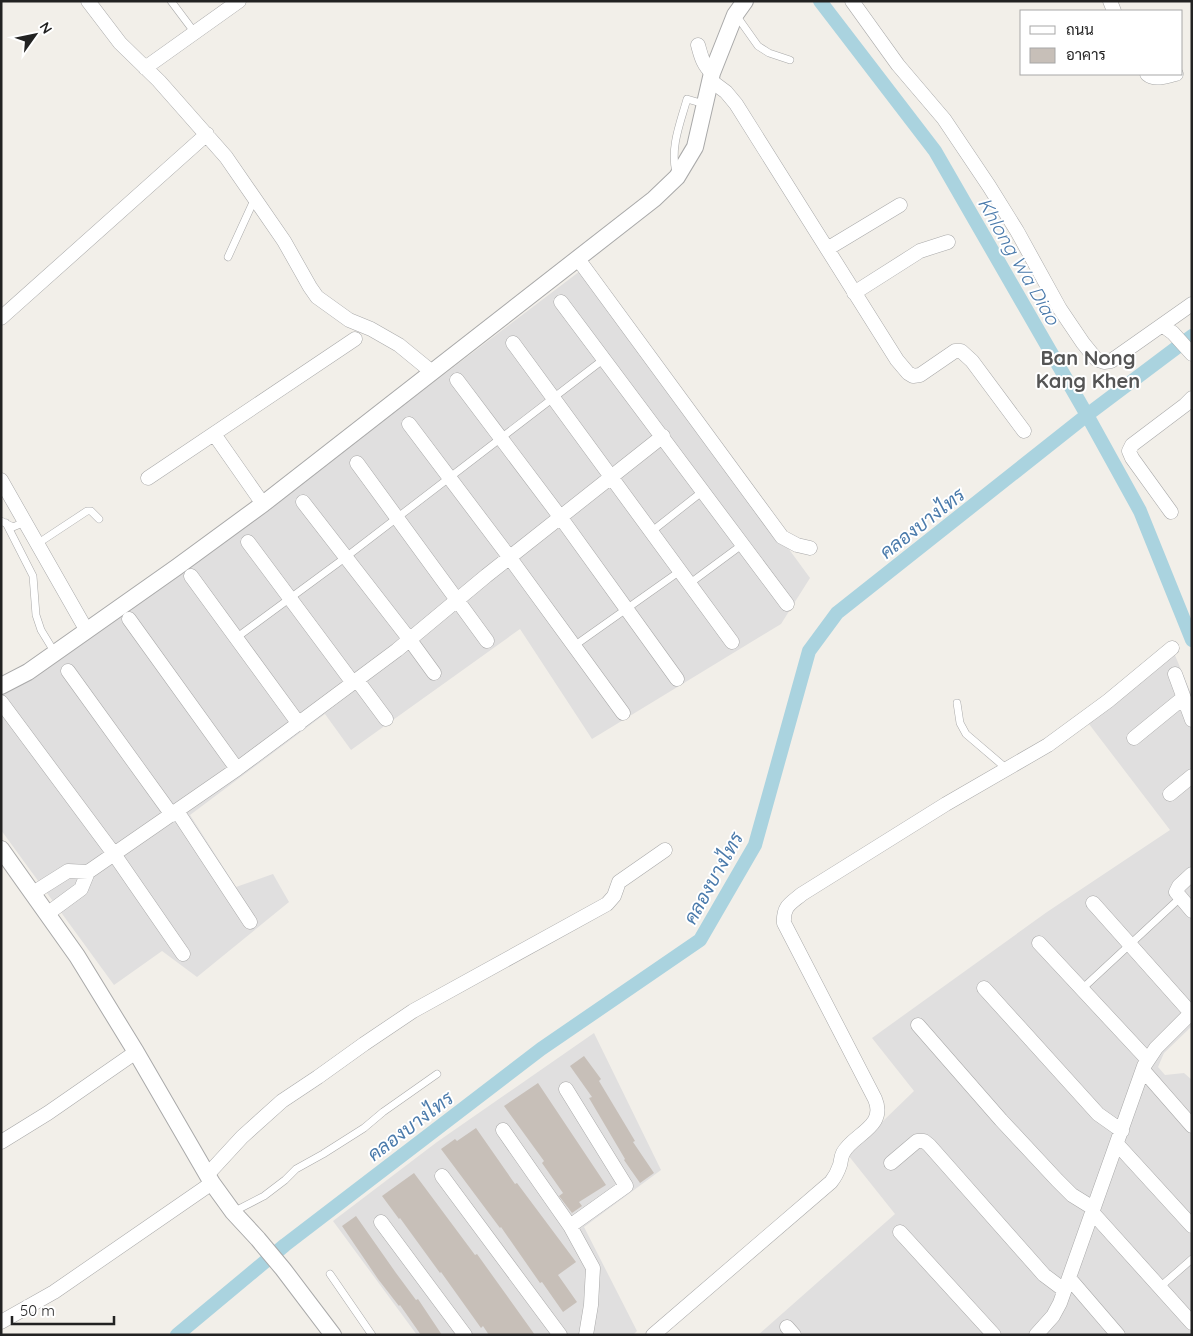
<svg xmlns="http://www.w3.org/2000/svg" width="1193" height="1336" font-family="Quicksand,Sarabun,sans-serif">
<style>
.residential{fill:#e0dfdf}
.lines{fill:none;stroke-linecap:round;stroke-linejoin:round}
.canal{stroke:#aad3df;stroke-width:14}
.building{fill:#c7bfb8}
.service-casing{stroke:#a9a9a9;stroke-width:8}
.minor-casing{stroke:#a9a9a9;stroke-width:15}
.tertiary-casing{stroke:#a9a9a9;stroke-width:18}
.service{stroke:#fff;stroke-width:7}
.minor{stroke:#fff;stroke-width:14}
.tertiary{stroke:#fff;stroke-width:16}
.labels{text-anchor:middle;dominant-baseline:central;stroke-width:4;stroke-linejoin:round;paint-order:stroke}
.water-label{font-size:19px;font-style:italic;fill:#4a7aab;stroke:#fff}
.quarter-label{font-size:20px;font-weight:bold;fill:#555;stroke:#fff}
</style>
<rect width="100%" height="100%" fill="#f2efe9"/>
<path class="residential" d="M 584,268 L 810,578 L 781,624 L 592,739 L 520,629 L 351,750 L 325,714 L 190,815 L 236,887 L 273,874 L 289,902 L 197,977 L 162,951 L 114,985 L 1,830 L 1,692 L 360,438 Z
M 1172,648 L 1192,696 L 1192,1026 L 1164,1053 L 1158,1067 L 1165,1075 L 1184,1073 L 1192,1080 L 1192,1335 L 758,1335 L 895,1214 L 848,1155 L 914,1091 L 872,1038 L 1047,912 L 1170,830 L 1089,724 Z
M 594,1033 L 661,1170 L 584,1227 L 637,1331 L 633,1335 L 417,1335 L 333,1221 L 437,1142 Z"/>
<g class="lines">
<path class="canal" d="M 820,1 L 935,151 L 1087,415 L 1140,511 L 1192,640
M 177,1335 L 285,1245 L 541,1049 L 700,940 L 755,845 L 809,651 L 837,613 L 1087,415 L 1192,336"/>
</g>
<path class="building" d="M 584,1056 L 601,1079 L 599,1081 L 635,1141 L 633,1142 L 654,1173 L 640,1183 L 624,1160 L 625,1159 L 589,1098 L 592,1097 L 570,1066 Z
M 538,1083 L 606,1185 L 579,1202 L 582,1206 L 572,1213 L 559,1196 L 563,1193 L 542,1163 L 544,1161 L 504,1106 Z
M 476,1128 L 515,1184 L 517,1183 L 576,1262 L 558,1275 L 577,1302 L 563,1312 L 542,1282 L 540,1283 L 501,1227 L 500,1228 L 441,1149 L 455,1139 L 457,1141 Z
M 414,1173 L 475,1255 L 477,1254 L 535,1335 L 489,1335 L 483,1326 L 481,1328 L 441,1272 L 440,1273 L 400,1218 L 399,1219 L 382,1196 Z
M 356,1216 L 396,1273 L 416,1300 L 418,1299 L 442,1335 L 421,1335 L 400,1305 L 399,1306 L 378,1279 L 342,1226 Z"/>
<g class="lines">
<defs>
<path id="service" d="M 171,1 L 195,33
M 736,15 L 758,46 L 769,53 L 790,60
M 676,173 C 670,147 680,124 687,99 L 704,104
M 228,257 L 255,198
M 1,521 L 13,527 L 25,522
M 6,523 L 33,576 L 36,615 L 41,630 L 55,653
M 651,532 L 703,491
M 37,544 L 87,511 L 91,511 L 99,519
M 689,584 L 743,544
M 236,638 L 346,557 L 604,359
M 574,646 L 680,571
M 957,703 L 960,723 L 966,734 L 1007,769
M 1083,988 L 1180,898
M 233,1212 L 264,1196 L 285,1180 L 296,1169 L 323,1154 L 364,1128 L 383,1112 L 437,1074
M 330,1274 L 372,1335
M 1160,1287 L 1192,1259"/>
<path id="minor" d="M 88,1 L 120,43 L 159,81 L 226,157 L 284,241 L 310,287 L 317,297 L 349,320 L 371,329 L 399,345 L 432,372
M 852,1 L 898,65 L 944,119 L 989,186 L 1017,231 L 1060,309 L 1083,343 L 1096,359 L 1104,362 L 1111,361 L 1192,304
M 1110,1 L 1114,11
M 698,45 C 701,56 703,65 712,73
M 145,68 L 239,1
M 1147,74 C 1155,81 1166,76 1176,74
M 710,80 L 726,92 L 736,104 L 897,360 L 908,373 L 913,376 L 920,375 L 955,351 L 961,351 L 972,361 L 1024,431
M 827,249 L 900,205
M 578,259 L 782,537 L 797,545 L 810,548
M 854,293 L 920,251 L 948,242
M 561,302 L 787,604
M 1,318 L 207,134
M 1162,325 L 1173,333 L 1192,354
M 513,343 L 732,642
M 457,380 L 561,518 L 677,679
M 409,424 L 510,558 L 623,713
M 214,434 L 263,504
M 357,463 L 487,641
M 148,478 L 355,339
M 1,480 L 87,631
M 303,502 L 410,640 L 434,673
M 1171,512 L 1132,458 L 1129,451 L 1132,445 L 1185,405 L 1192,398
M 248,542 L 353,683
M 191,576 L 299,724
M 129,619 L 237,769
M 68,671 L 172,815
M 1175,674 L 1192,720
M 357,680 L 386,719
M 1,702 L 114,854 L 183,954
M 1134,738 L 1183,698
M 1170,794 L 1192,776
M 177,811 L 250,922
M 1192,874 L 1179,886 L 1176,892 L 1192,911
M 33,893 L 68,871 L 88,872
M 1093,903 L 1191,1013
M 47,914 L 81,889 L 88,872 L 237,769 L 397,650 L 486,576 L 663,436
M 1039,943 L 1148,1060
M 984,988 L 1098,1114 L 1122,1131
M 918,1025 L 1001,1120 L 1057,1180 L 1072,1195 L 1093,1208
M 1143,1070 L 1192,1126
M 566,1089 L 626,1186 L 570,1226
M 503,1130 L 570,1226 L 593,1268 L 591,1305 L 586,1335
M 1,1142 L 48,1113 L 136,1052
M 1117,1144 L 1192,1226
M 891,1163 L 917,1141 L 924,1141 L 929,1145 L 1044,1275 L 1064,1290
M 207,1175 L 242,1137 L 282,1101 L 318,1077 L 364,1044 L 413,1011 L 607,904 L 614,896 L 619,882 L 665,850
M 442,1176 L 560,1335
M 1092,1212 L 1192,1323
M 381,1222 L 465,1335
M 900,1232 L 994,1335
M 1069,1278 L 1118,1335
M 1,1322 L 54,1292 L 212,1183
M 787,1327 L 794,1335
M 653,1335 L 831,1182 C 835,1177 838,1171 840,1165 C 841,1161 841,1157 843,1153 C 853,1134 887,1127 875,1099 L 784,923 C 783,906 790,904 802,894 L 946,804 L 1048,745 L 1108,701 L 1172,648
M 1036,1335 L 1053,1316 L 1060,1303 L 1144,1066 L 1156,1048 L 1192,1012"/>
<path id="tertiary" d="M 1,686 L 28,672 L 177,567 L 263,504 L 654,199 L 677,177 L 695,147 L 712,73 L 735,15 L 745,1
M 1,849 L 77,956 L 136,1052 L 212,1183 L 233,1212 L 258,1239 L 283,1269 L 333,1335"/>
</defs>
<use href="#service" class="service-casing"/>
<use href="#minor" class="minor-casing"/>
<use href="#tertiary" class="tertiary-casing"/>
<use href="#service" class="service"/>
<use href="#minor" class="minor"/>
<use href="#tertiary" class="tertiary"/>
</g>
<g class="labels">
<g class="water-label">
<text transform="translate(1019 261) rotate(60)">Khlong Wa Diao</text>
<text transform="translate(922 523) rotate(-38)">คลองบางไทร</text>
<text transform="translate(713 878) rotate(-61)">คลองบางไทร</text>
<text transform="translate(410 1126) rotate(-37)">คลองบางไทร</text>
</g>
<g class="quarter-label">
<text x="1088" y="357">Ban Nong<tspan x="1088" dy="23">Kang Khen</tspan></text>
</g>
</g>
<rect width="1193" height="1336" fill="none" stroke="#222222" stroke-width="5"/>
<rect x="1020" y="10" width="162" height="65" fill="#ffffff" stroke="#a7a7a7"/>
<rect x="1030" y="26" width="25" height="8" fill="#ffffff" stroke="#a7a7a7"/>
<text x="1066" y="35" font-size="15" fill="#222222">ถนน</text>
<rect x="1030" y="48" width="25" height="15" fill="#c7bfb8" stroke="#a7a7a7"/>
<text x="1066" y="60" font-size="15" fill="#222222">อาคาร</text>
<g transform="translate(35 35) rotate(57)" stroke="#ffffff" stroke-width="4" paint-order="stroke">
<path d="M0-4L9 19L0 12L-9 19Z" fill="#222222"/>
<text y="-8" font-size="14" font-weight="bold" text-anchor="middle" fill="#222222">N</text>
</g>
<path d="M12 1316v8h102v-8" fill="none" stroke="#222222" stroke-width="2.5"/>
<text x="20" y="1316" font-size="15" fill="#222222" stroke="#ffffff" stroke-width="4" paint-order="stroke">50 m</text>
</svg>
